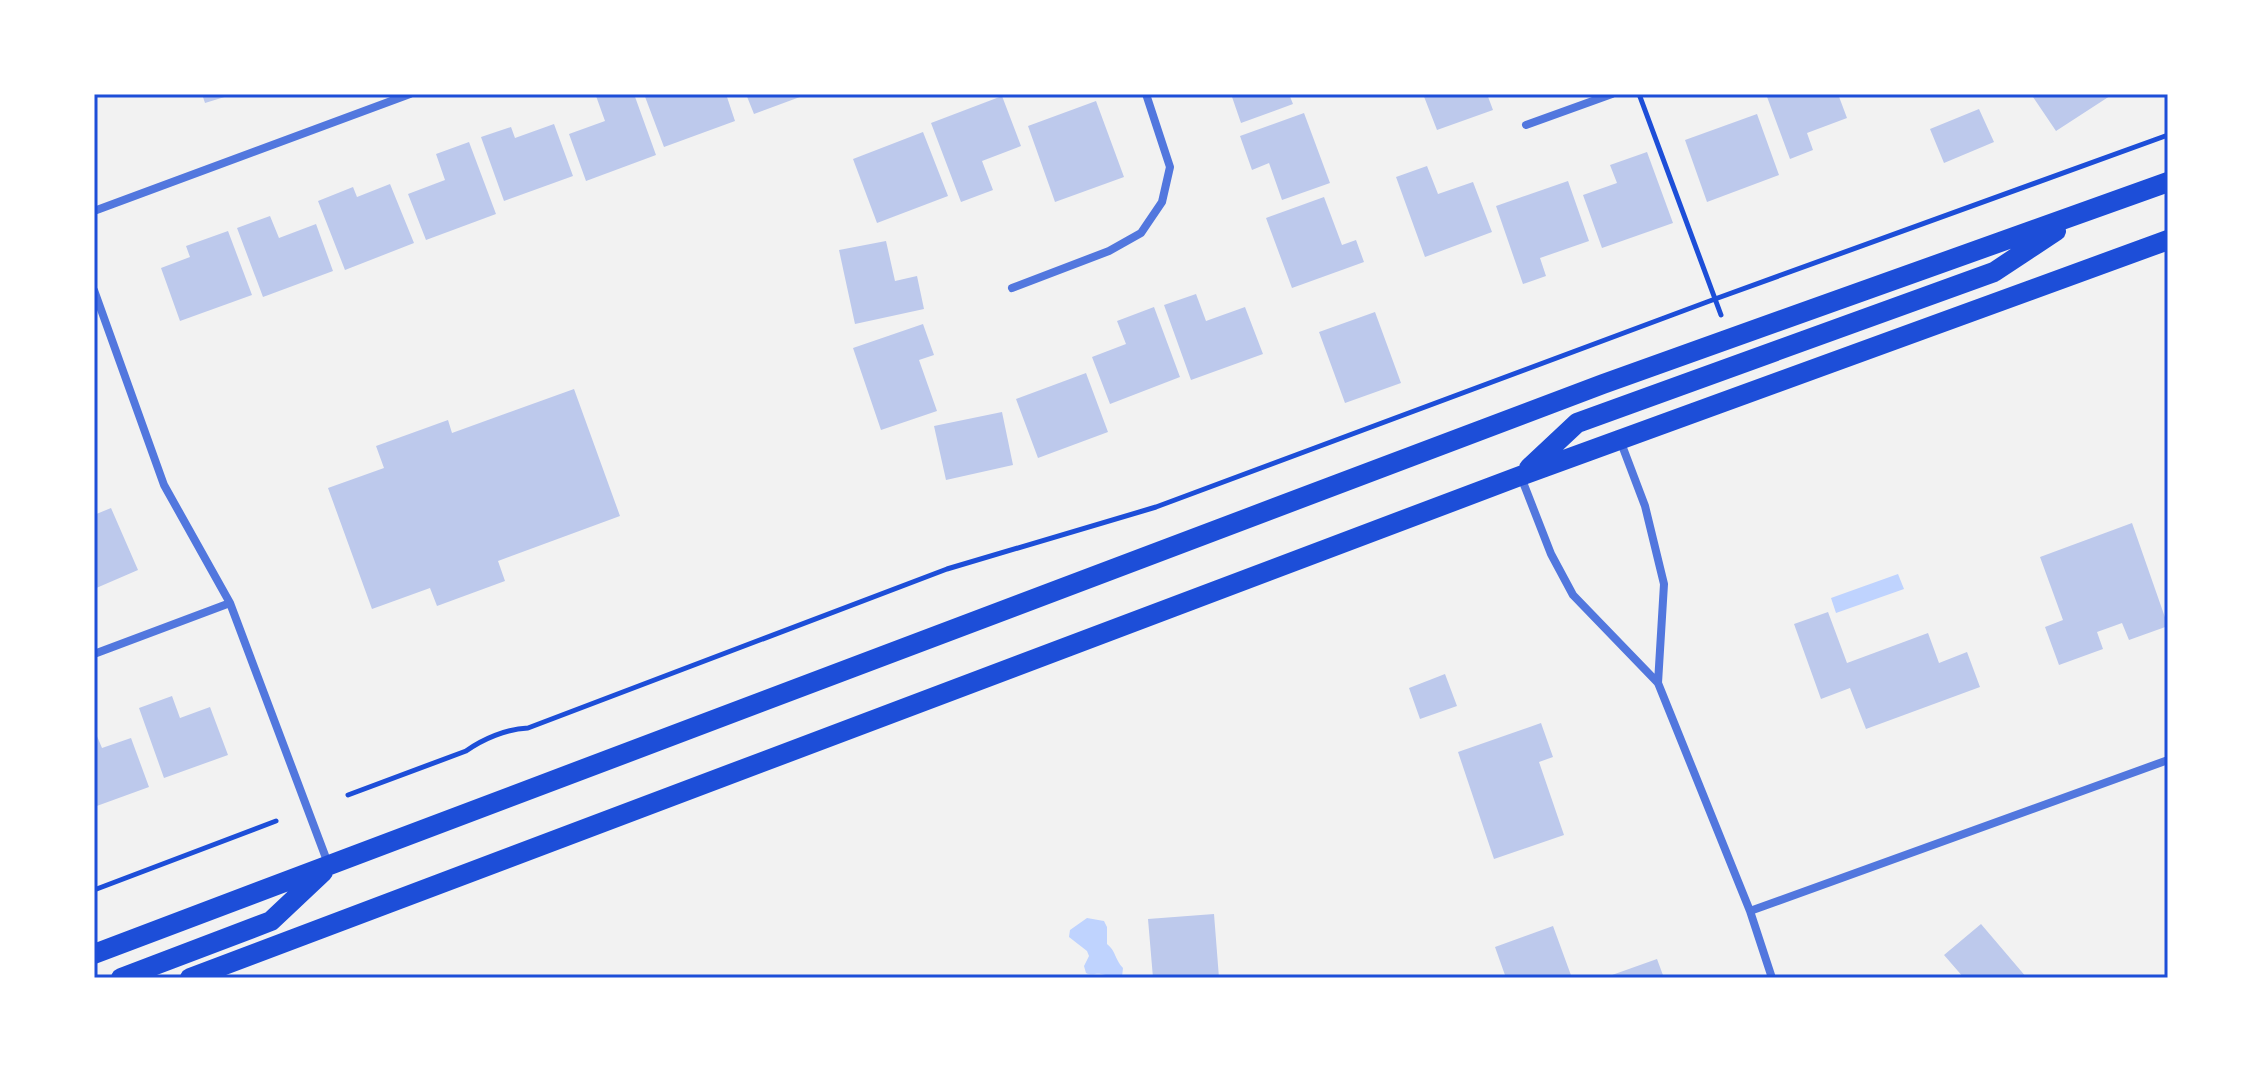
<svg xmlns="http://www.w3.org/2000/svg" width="2262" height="1072" font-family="'Fira Sans',sans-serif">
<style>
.water{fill:#bfd3fe}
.building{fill:#bdc9ec}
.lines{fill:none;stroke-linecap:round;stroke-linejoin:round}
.path{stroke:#1d4ed8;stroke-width:5}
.minor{stroke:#5277de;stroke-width:8}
.primary{stroke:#1d4ed8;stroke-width:20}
.neatline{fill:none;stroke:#1d4ed8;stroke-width:3}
</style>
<rect width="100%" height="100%" fill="#f2f2f2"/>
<path class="water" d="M 1898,574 L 1904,589 L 1836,613 L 1831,598 Z
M 1087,918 L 1104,921 L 1107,927 L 1107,944 C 1116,951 1115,960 1123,968 L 1122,977 C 1113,979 1110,975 1101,974 C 1095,973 1092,976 1086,973 L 1084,966 L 1089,956 L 1087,951 L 1069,937 L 1070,930 Z"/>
<path class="building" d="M 202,94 L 231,94 L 231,95 L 205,103 Z
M 600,94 L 634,94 L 656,155 L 586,181 L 569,134 L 605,121 L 596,96 Z
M 644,94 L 726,94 L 735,121 L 664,147 Z
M 746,94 L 808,94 L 754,114 Z
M 1231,94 L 1289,94 L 1293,104 L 1241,123 Z
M 1423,94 L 1487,94 L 1493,110 L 1437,130 Z
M 1766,94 L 1838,94 L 1847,118 L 1807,133 L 1813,150 L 1790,159 Z
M 2031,94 L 2113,94 L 2056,131 Z
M 1002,96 L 1021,146 L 982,161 L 993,190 L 961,202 L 931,123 Z
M 1096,101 L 1124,177 L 1055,202 L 1028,126 Z
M 1979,109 L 1994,142 L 1944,163 L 1930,129 Z
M 1304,113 L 1330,183 L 1282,200 L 1269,163 L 1252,170 L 1240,136 Z
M 1757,114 L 1779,175 L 1707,202 L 1685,140 Z
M 554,124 L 573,176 L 504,201 L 481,137 L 511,127 L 515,138 Z
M 923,132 L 948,196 L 877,223 L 853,159 Z
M 469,142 L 496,214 L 426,240 L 408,194 L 445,180 L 436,154 Z
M 1647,152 L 1673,223 L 1602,248 L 1583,195 L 1617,183 L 1610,165 Z
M 1427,166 L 1438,194 L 1473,182 L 1492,232 L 1425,257 L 1396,177 Z
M 1568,181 L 1589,241 L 1540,258 L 1546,276 L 1523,284 L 1496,206 Z
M 390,184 L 414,243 L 345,270 L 318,201 L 353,187 L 357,197 Z
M 1324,197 L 1342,245 L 1356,240 L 1364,262 L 1292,288 L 1266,218 Z
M 270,216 L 279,238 L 316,224 L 333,271 L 263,297 L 237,228 Z
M 228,231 L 252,295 L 180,321 L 161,268 L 190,257 L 186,246 Z
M 886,241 L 895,281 L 917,276 L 924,309 L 855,324 L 839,250 Z
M 1196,294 L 1206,321 L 1245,307 L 1263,354 L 1191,380 L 1164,305 Z
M 1154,307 L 1180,377 L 1110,404 L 1092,357 L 1126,344 L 1117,321 Z
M 1375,312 L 1401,383 L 1345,403 L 1319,332 Z
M 923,324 L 934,355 L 919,360 L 937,411 L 881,430 L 853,348 Z
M 1086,373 L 1108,432 L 1038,458 L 1016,399 Z
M 574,389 L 620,516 L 498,561 L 505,581 L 437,606 L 430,588 L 372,609 L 328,488 L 384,468 L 376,446 L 448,420 L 452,433 Z
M 1002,412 L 1013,465 L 946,480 L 934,426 Z
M 111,508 L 138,570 L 94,589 L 94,515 Z
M 2132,523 L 2168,626 L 2129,640 L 2122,623 L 2097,632 L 2103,649 L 2059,665 L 2045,627 L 2063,620 L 2040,557 Z
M 1828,612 L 1847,663 L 1928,633 L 1939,663 L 1967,652 L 1980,687 L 1866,729 L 1850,688 L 1821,699 L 1794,624 Z
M 1445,674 L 1457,706 L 1420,719 L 1409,688 Z
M 172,696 L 180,718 L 210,707 L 228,755 L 164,778 L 139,708 Z
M 1541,723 L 1553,757 L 1539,762 L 1564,835 L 1494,859 L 1458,752 Z
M 94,729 L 102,748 L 131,738 L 149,787 L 94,807 Z
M 1214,914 L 1219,978 L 1153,978 L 1148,919 Z
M 1981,924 L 2027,978 L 1964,978 L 1944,955 Z
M 1553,926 L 1572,978 L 1506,978 L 1495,947 Z
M 1657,959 L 1664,978 L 1613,978 L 1612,975 Z"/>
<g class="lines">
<path class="path" d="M 1639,94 L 1721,315
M 348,795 L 466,751 C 483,739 506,729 528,728 L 947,569 L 1156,507 L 1715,299 L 2168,135
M 94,890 L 276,821"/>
<path class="minor" d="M 1526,125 L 1612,94
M 94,211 L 410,94
M 1012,288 L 1109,251 L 1141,233 L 1162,202 L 1170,167 L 1146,94
M 94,290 L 164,485 L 230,603 L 329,866
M 1620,440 L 1645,506 L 1664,584 L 1658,683
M 1521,477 L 1551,554 L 1573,595 L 1658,683 L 1750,911 L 1772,978
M 94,654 L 230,603
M 1750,911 L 2168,760"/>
<path class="primary" d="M 1529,468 L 1577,423 L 1994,272 L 2056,231
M 94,954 L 1603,384 L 2168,182
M 121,978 L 271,921 L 323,872
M 190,978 L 1520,476 L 2168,240"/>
</g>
<rect width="2262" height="1072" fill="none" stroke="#ffffff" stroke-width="192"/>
<rect x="96" y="96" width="2070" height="880" class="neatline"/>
</svg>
